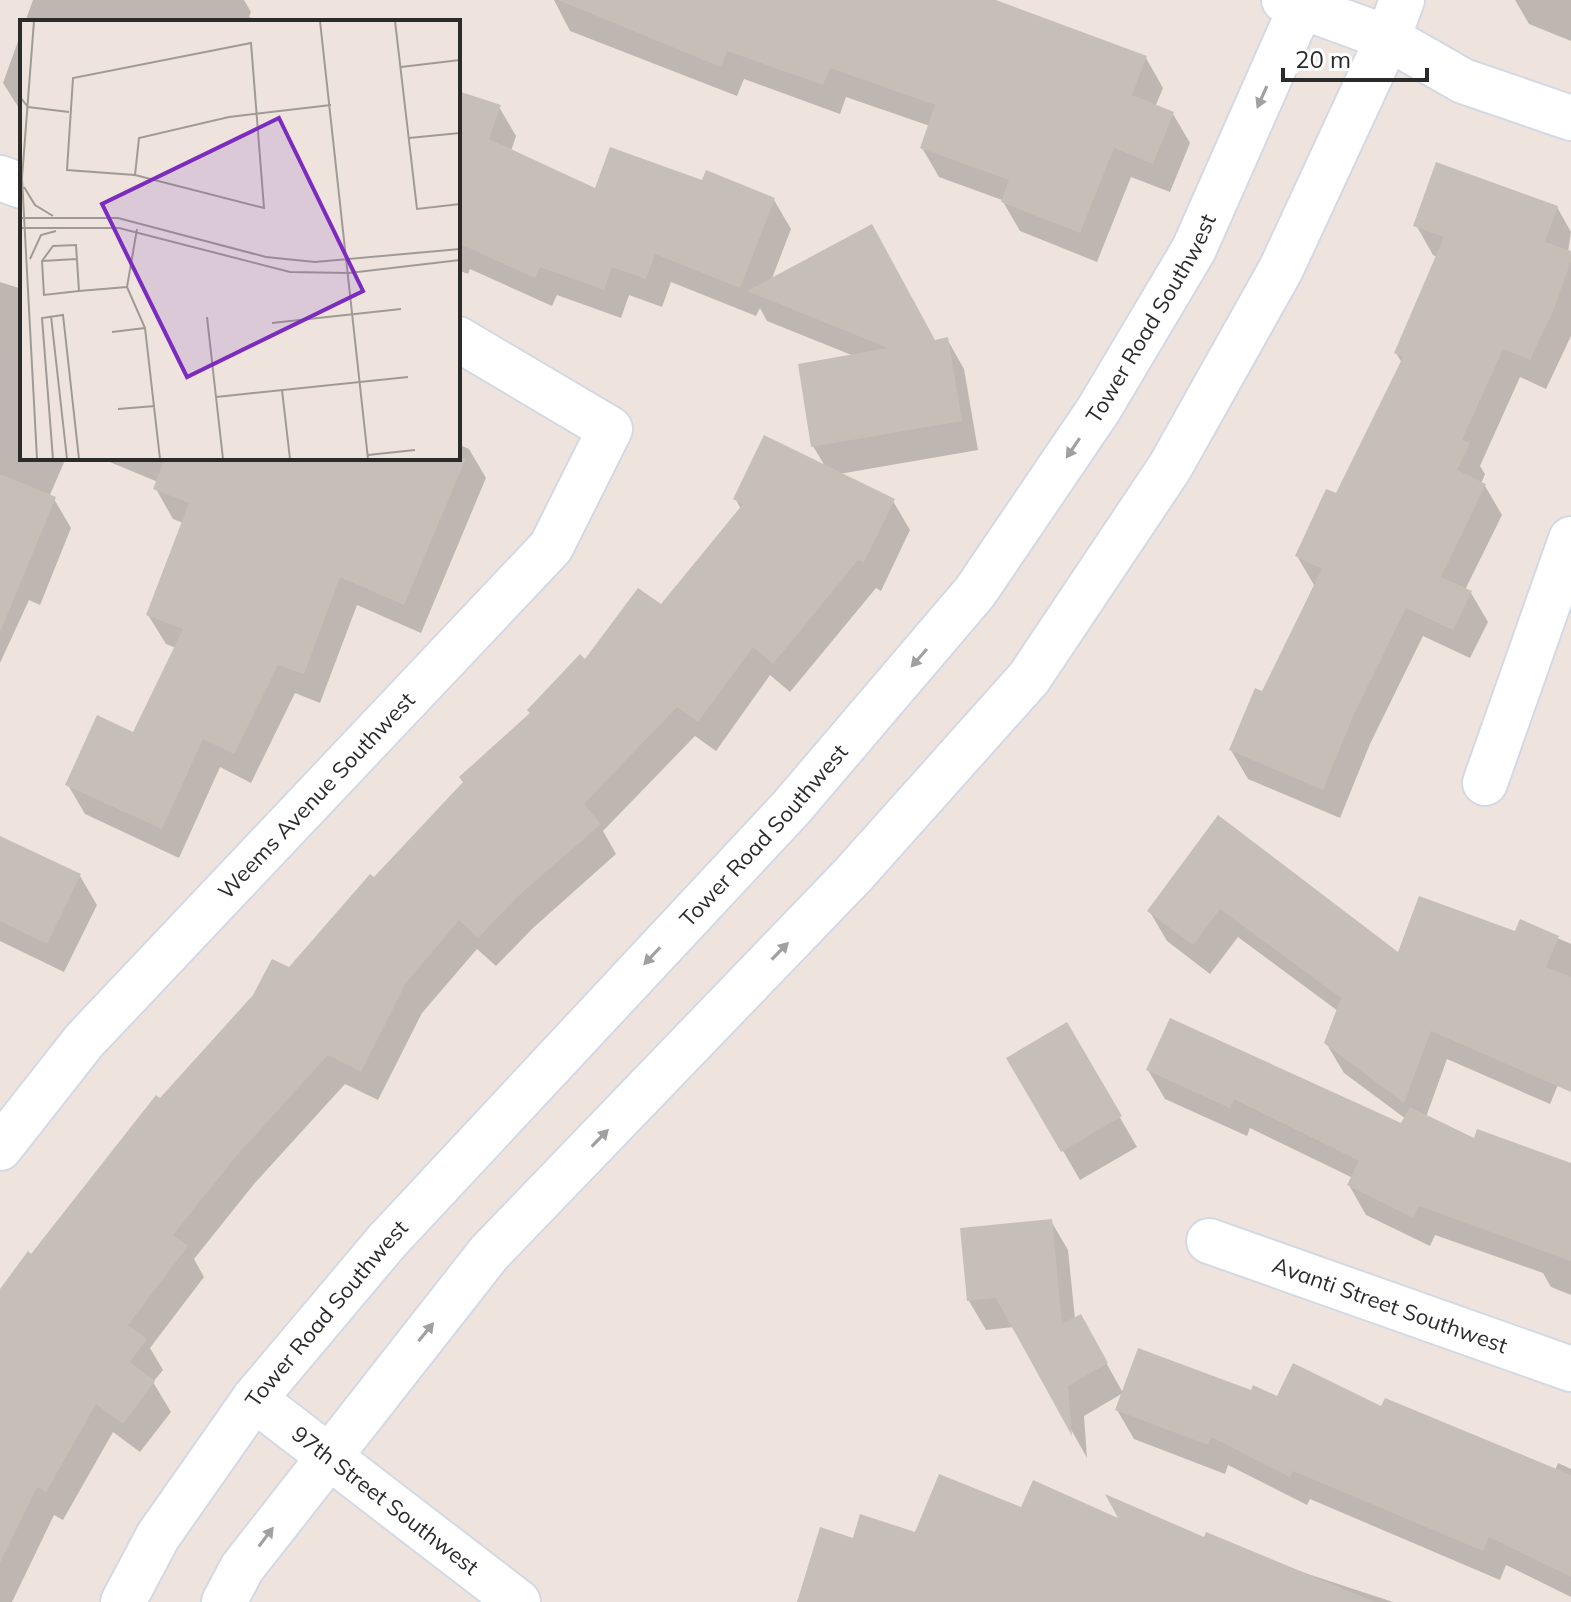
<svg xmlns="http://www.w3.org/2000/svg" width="1571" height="1602" font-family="Mulish,sans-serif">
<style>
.shadow{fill:#0003}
.building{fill:#c6bfb8}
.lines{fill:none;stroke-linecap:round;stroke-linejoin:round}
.minor-casing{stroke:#d2d9e5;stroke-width:48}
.minor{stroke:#fff;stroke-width:44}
.oneway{fill:#a0a0a0}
.labels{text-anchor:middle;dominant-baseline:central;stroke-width:7;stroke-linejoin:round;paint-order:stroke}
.street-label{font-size:22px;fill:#2b2b2b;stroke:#fff}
.inset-road{fill:none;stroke:#a09a96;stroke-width:2}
.view{fill:#7b2cbf;fill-opacity:0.15;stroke:#7b2cbf;stroke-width:4}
.inset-edge{fill:none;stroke:#2b2b2b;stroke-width:4}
</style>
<rect width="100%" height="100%" fill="#eee4dd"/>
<path class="shadow" d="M 33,0 L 244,0 L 251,12 L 249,17 L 264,22 L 25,22 Z
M 554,0 L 990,0 L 1146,58 L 1163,88 L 1155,107 L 1173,114 L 1190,143 L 1170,192 L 1131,177 L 1097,262 L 1020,231 L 1002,200 L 939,177 L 922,148 L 930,126 L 846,97 L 840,114 L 744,79 L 737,96 L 570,31 Z
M 1515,0 L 1571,0 L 1571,41 L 1529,24 Z
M 22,30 L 22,113 L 3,83 Z
M 458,93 L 499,107 L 516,136 L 511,151 L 596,191 L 703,183 L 774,200 L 791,229 L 771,281 L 935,342 L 947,339 L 964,369 L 978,450 L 839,474 L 893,501 L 910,530 L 881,591 L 876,588 L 790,692 L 770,675 L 716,751 L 695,736 L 603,831 L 616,854 L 533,928 L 496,966 L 477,949 L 422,1013 L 378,1100 L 345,1084 L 254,1184 L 194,1259 L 204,1277 L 150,1348 L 163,1370 L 153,1382 L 171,1412 L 140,1452 L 113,1432 L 63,1520 L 54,1515 L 12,1602 L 0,1602 L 0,1292 L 160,1100 L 290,970 L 585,662 L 661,607 L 741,509 L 735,498 L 826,468 L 813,446 L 854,356 L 767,321 L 760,308 L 756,316 L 671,282 L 662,307 L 629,295 L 621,318 L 557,295 L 552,306 L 470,269 L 468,274 L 458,270 Z
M 1557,207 L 1571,232 L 1568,252 L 1571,253 L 1571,336 L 1546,389 L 1520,377 L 1480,466 L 1485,474 L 1481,484 L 1485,486 L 1502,515 L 1465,590 L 1471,593 L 1488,622 L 1470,658 L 1423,636 L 1370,744 L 1340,818 L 1248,779 L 1231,750 L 1263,694 L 1314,585 L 1297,556 L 1337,496 L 1402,363 L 1396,353 L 1437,257 L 1433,255 L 1416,225 Z
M 0,282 L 22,289 L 22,458 L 66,458 L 49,497 L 54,499 L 71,528 L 40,605 L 29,600 L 0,663 Z
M 458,444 L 469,449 L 486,478 L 421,633 L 357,605 L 320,703 L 295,693 L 251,783 L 220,767 L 179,858 L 85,814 L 68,785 L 134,734 L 176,648 L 166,644 L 148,615 L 183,523 L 173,519 L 156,489 L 158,482 L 100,458 L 458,458 Z
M 1219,818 L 1399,955 L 1516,933 L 1521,922 L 1571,944 L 1571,1071 L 1565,1068 L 1550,1104 L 1447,1059 L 1426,1117 L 1475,1141 L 1571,1165 L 1571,1295 L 1551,1287 L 1543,1273 L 1435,1235 L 1430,1246 L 1366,1215 L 1349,1185 L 1353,1178 L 1250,1128 L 1247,1136 L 1165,1099 L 1148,1070 L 1402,1125 L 1406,1119 L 1344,1073 L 1326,1043 L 1338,1011 L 1238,937 L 1210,974 L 1167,941 L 1150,912 Z
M 0,838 L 80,876 L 97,905 L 64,972 L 0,941 Z
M 1066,1025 L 1137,1147 L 1080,1180 L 1009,1059 Z
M 1051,1221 L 1068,1250 L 1075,1319 L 1080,1316 L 1123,1393 L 1084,1416 L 1087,1458 L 1014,1327 L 986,1330 L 969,1301 Z
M 1252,1393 L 1278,1399 L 1382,1409 L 1555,1470 L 1558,1463 L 1571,1469 L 1571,1597 L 1506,1565 L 1500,1580 L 1310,1499 L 1307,1505 L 1228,1465 L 1225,1474 L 1134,1439 L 1117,1410 Z
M 1022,1510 L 1123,1522 L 1205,1540 L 1393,1602 L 799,1602 L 855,1540 L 916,1534 Z"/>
<path class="building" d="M 558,0 L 996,0 L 1147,56 L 1132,95 L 1174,112 L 1153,164 L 1114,148 L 1080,233 L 1001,202 L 1009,180 L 920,148 L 935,105 L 830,68 L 823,85 L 727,51 L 721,67 Z
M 458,91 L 501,105 L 489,139 L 595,188 L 610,147 L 702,180 L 706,170 L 775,198 L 740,288 L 655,254 L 646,279 L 612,267 L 604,290 L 540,267 L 535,278 L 458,243 Z
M 1436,162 L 1558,206 L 1545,242 L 1571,251 L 1571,261 L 1554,309 L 1530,360 L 1503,349 L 1462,440 L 1470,443 L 1457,470 L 1486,484 L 1441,577 L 1472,591 L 1453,630 L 1406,608 L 1354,714 L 1323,790 L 1229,750 L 1255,688 L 1262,691 L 1322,569 L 1295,556 L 1326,489 L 1336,493 L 1403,357 L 1394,353 L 1444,237 L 1413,226 Z
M 872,224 L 935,340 L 948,337 L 962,421 L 811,447 L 798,364 L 888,348 L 747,291 Z
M 764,435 L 895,499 L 864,562 L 858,560 L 773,664 L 753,647 L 698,722 L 677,707 L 584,804 L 601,824 L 516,898 L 478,938 L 459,920 L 406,983 L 361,1072 L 328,1055 L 238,1154 L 173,1235 L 188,1246 L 128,1325 L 147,1339 L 130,1362 L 155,1381 L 123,1424 L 96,1404 L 46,1492 L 37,1487 L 0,1563 L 0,1289 L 28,1251 L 31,1254 L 156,1095 L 160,1098 L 253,995 L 272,959 L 289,967 L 370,874 L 374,877 L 463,782 L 459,777 L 530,713 L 527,710 L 580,654 L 585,659 L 638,588 L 661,604 L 743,504 L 733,499 Z
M 165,458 L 466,458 L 404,605 L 340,577 L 304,674 L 278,665 L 234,754 L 203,739 L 162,829 L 65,785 L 97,715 L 133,732 L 183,629 L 146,615 L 189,503 L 153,489 Z
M 0,474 L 56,497 L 1,630 L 0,630 Z
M 1218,815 L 1398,952 L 1419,896 L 1515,931 L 1520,919 L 1559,936 L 1546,967 L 1571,977 L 1571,1092 L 1431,1031 L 1404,1103 L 1324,1043 L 1341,998 L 1220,909 L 1193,945 L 1147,911 Z
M 0,836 L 81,874 L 47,944 L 0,921 Z
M 1170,1018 L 1401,1123 L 1410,1107 L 1474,1138 L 1477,1129 L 1571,1163 L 1571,1261 L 1419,1206 L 1413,1218 L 1347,1185 L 1359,1161 L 1234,1099 L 1230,1108 L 1146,1070 Z
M 1067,1022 L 1122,1116 L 1061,1152 L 1006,1058 Z
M 1052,1219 L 1062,1324 L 1081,1314 L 1108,1363 L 1068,1386 L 1072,1436 L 996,1298 L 967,1301 L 960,1228 Z
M 1138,1348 L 1251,1390 L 1253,1385 L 1277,1396 L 1293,1363 L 1381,1406 L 1385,1398 L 1571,1475 L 1571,1577 L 1489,1537 L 1483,1551 L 1293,1471 L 1290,1477 L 1211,1437 L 1208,1445 L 1115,1410 Z
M 939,1474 L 1021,1507 L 1033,1480 L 1118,1518 L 1105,1494 L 1204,1537 L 1206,1532 L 1375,1602 L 797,1602 L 820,1527 L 853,1538 L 860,1514 L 915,1532 Z"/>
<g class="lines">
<defs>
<g id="minor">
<path d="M 1284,0 L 1388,38 L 1463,81 L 1571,118"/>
<path d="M 0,178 L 22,186"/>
<path d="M 1485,783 L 1571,539"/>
<path id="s1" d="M 0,1148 L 84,1041 L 551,547 L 610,429 L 458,339"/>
<path id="s2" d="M 1209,1241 L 1571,1369"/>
<path id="s3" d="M 254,1399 L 518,1602"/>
<path id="s4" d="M 123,1602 L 158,1536 L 254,1399 L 387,1241 L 791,808 L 975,592 L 1099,409 L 1194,249 L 1304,0"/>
<path d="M 224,1602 L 242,1568 L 489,1253 L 853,875 L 1029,678 L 1170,467 L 1281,269 L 1388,38 L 1402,0"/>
</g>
</defs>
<use href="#minor" class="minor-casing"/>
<use href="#minor" class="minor"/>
</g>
<defs><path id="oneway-solid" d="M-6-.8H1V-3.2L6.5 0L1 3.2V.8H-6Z" transform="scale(2)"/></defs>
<g class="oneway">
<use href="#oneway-solid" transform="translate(1262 97) rotate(114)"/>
<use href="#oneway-solid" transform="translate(1073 448) rotate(124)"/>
<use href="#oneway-solid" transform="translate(919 658) rotate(131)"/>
<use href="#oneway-solid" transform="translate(780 951) rotate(-46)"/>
<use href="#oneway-solid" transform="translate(652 956) rotate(133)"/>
<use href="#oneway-solid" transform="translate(600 1138) rotate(-46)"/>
<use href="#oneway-solid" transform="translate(426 1332) rotate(-51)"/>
<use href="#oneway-solid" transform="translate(266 1537) rotate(-53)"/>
</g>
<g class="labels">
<g class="street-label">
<text stroke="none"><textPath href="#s4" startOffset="1650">Tower Road Southwest</textPath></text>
<text stroke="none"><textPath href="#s1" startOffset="474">Weems Avenue Southwest</textPath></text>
<text stroke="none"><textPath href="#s4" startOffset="1002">Tower Road Southwest</textPath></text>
<text stroke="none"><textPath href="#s2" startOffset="192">Avanti Street Southwest</textPath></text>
<text stroke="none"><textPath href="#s4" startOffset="354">Tower Road Southwest</textPath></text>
<text stroke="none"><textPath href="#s3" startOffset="166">97th Street Southwest</textPath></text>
</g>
</g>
<g transform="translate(20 20)">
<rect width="440" height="440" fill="#eee4dd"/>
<path class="inset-road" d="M 14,1 L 2,158 L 17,439M 300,1 L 348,439M 375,1 L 397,189 L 440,184M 231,23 L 244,188 L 115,155 L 47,150 L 53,58 ZM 381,47 L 440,40M 0,77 L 8,87 L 49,92M 389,118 L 440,113M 115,155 L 119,118 L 209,97 L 311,85M 4,167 L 15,185 L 33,196M 0,198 L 98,198 L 246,237 L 295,242 L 440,229M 1,208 L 99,208 L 270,252 L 329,253 L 440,240M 117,209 L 107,267 L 125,308 L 140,439M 10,239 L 21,215 L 36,211M 22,241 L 57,239M 59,271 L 56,225 L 33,226 L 22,241 L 24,275 L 59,271 L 107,267M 31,296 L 47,439M 187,297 L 203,439M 252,303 L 381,289M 92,312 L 125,308M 262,370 L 270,439M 196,377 L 388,357M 98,389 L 135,386M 348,435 L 395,430M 33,439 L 22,298 L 43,295 L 59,439"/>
<path class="view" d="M 259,98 L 343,271 L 167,357 L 82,184 Z"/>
<rect width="440" height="440" class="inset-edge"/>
</g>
<path d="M1283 68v12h144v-12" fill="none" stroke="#2b2b2b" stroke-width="4"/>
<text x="1295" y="68" font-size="24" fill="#2b2b2b" stroke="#ffffff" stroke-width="6" paint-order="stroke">20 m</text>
</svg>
